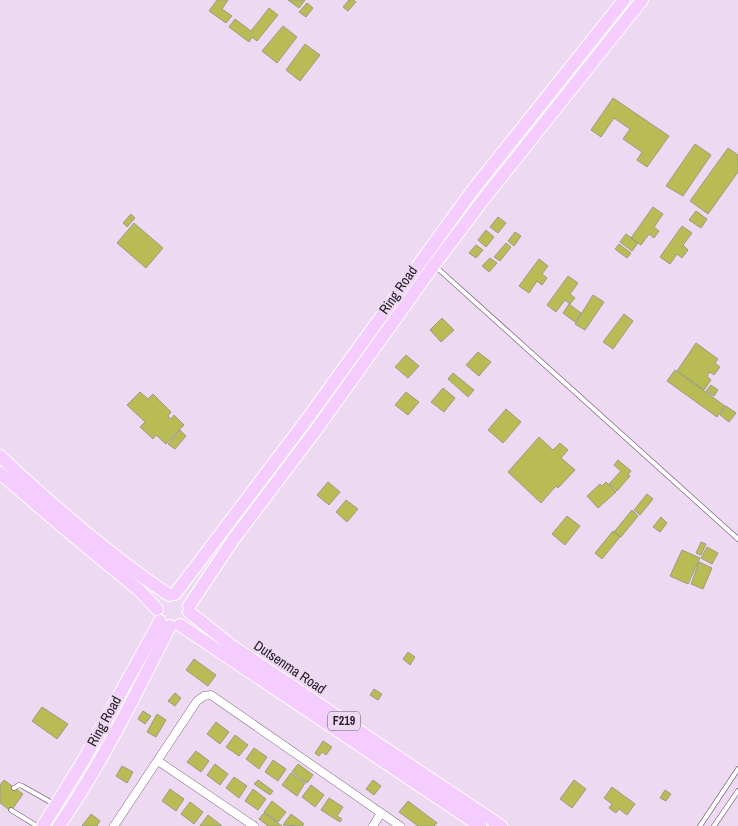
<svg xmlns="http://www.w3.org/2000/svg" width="738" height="826" font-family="'Archivo Narrow',sans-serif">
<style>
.building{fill:#b9bc54;stroke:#9b9d82}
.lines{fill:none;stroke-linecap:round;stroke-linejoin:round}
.service-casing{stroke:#837186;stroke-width:5.5}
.minor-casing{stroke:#837186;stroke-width:9}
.primary-casing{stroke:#fff;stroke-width:14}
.service{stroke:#fff;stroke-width:4}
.minor{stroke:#fff;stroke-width:8}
.primary{stroke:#f5ccfe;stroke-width:12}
.labels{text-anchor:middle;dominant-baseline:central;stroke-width:5;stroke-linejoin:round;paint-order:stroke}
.shield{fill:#edd9f1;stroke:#625865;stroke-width:1}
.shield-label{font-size:12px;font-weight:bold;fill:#272029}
.street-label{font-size:14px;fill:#272029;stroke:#edd9f1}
</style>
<rect width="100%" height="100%" fill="#edd9f1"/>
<path class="building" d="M 217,0 L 228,0 L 222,9 L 232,16 L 226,23 L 209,11 Z
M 288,0 L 305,0 L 299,8 Z
M 349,0 L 353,0 L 356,2 L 348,11 L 343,7 Z
M 307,3 L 313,8 L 306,17 L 299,12 Z
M 269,8 L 278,15 L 257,41 L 252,37 L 249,42 L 229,27 L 235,19 L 251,31 Z
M 283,26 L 297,37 L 277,63 L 262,51 Z
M 305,44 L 320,55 L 300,81 L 286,70 Z
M 613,98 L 669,136 L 647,167 L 637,160 L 642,152 L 623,139 L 630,129 L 614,118 L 601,137 L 591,130 Z
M 695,144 L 711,155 L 683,196 L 666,186 Z
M 728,148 L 738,155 L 738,172 L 708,214 L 690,201 Z
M 653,207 L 663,214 L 654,227 L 659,231 L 654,238 L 649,234 L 641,245 L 631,238 Z
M 696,211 L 707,219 L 701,228 L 689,220 Z
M 131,214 L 135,218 L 127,227 L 123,223 Z
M 498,217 L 506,223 L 498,233 L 490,227 Z
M 134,223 L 163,248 L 146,268 L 117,243 Z
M 682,226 L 692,233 L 683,245 L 688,250 L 682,258 L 677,254 L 670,264 L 660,257 Z
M 486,230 L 494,237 L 486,247 L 478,240 Z
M 515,232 L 521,236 L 514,246 L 508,241 Z
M 626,234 L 638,243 L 632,251 L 620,242 Z
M 506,243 L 511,247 L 500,261 L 494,257 Z
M 619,244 L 631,253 L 627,258 L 615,249 Z
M 476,245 L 483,250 L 476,258 L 469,253 Z
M 490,258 L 497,263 L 489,272 L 482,266 Z
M 539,259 L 548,266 L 542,274 L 547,278 L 542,285 L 537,281 L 529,293 L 519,286 Z
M 568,276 L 578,283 L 570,294 L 575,298 L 570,304 L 565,300 L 556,312 L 547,305 Z
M 593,295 L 604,302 L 585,330 L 575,324 Z
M 569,304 L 581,313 L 575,322 L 563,313 Z
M 624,314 L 633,321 L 613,349 L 603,342 Z
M 442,318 L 454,330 L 441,342 L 430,330 Z
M 696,343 L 718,359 L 715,363 L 720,367 L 714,375 L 710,372 L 707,376 L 711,380 L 704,390 L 677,371 Z
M 478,352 L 491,362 L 479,376 L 466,365 Z
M 406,355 L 419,366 L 408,378 L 395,367 Z
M 675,370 L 725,406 L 717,417 L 667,381 Z
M 453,373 L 474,390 L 468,397 L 448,379 Z
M 711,385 L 718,390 L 714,396 L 706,391 Z
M 443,388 L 455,398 L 444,412 L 431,402 Z
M 140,392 L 148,399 L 153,394 L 171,412 L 168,416 L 171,419 L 174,415 L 184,425 L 166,444 L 156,435 L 153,439 L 140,427 L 145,422 L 127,405 Z
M 406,392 L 419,402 L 408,415 L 395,405 Z
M 726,406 L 736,413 L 729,422 L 720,415 Z
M 506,409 L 521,422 L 503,443 L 488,430 Z
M 180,430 L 186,436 L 175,449 L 168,444 Z
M 539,437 L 553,450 L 560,443 L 568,450 L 561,458 L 575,470 L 558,488 L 556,486 L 541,503 L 508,472 Z
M 618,460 L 631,471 L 628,475 L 630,476 L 617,491 L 609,484 L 621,471 L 614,465 Z
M 328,482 L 340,492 L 329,505 L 317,495 Z
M 606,482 L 616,492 L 598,508 L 587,496 L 600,484 L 602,486 Z
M 647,494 L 653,499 L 640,515 L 634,510 Z
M 346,500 L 358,509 L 347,522 L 336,512 Z
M 632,510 L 638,516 L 621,537 L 614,532 Z
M 567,516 L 580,526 L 565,545 L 552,534 Z
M 661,517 L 667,523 L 660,532 L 653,527 Z
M 613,531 L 620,537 L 602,559 L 595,553 Z
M 701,542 L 706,544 L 701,555 L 696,553 Z
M 707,547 L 718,553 L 712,564 L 701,558 Z
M 682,550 L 700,558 L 688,584 L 670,576 Z
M 699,562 L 712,568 L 703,589 L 691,584 Z
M 408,652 L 415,657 L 410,665 L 403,659 Z
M 194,659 L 216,675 L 208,686 L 186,670 Z
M 374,689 L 382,694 L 378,700 L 370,695 Z
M 175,693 L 181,698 L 175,706 L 168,701 Z
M 42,707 L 68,724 L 57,739 L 32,721 Z
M 143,711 L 151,716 L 145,724 L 138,719 Z
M 157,714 L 166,720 L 156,737 L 147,732 Z
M 216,722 L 229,732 L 220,744 L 207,734 Z
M 235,735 L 248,745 L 239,756 L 226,747 Z
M 323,741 L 332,747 L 326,755 L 322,752 L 319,756 L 315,753 Z
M 254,748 L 267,757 L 259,769 L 246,759 Z
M 196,751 L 209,761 L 201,772 L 187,762 Z
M 273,760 L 286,769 L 278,781 L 265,772 Z
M 215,764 L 228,774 L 220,785 L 207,775 Z
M 298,764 L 313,775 L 307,783 L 292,772 Z
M 122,766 L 133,772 L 127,783 L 116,776 Z
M 291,773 L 305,783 L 297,796 L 282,785 Z
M 234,777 L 247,786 L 239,798 L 226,788 Z
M 4,780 L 23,794 L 11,811 L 0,803 L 0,785 Z
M 258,780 L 273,791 L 270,795 L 254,784 Z
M 373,780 L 381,786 L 374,795 L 366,789 Z
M 574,780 L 586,789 L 572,808 L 560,799 Z
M 311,785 L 324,795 L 315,807 L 302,797 Z
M 612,787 L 635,804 L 627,815 L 619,809 L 616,813 L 609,808 L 612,804 L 604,798 Z
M 170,789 L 184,799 L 176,811 L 162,801 Z
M 253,789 L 266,799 L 258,810 L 245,801 Z
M 665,790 L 671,794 L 666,801 L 660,798 Z
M 329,798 L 343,807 L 337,816 L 342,819 L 340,822 L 321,810 Z
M 272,801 L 286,812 L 278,822 L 264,812 Z
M 408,801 L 437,823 L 434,826 L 418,826 L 399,812 Z
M 190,802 L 203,812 L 194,824 L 181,814 Z
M 264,813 L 282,826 L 268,826 L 259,819 Z
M 91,814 L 100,821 L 97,826 L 82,826 Z
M 291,814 L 304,824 L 302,826 L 283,825 Z
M 208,815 L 221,825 L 221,826 L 200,826 Z"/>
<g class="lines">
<defs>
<path id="service" d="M 435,266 L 738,539
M 14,788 L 19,785 L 22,786 L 54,804
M 11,810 L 37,826
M 700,826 L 738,769
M 714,826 L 738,791"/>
<path id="minor" d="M 158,761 L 254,826
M 114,826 L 197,701 L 204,696 L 211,695 L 400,826
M 373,826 L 381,813"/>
<path id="primary" d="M 0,456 C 53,506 108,554 169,595
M 0,473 L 65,529 L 139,590 L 157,609
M 175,594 L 305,422 L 472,191 L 624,0
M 189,606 L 233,540 L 316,430 L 434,265 L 483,200 L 642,0
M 189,612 L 232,646 L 501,826
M 180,625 L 480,826
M 43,826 L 83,761 L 160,621
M 59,826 C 102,763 136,694 170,626"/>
</defs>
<use href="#service" class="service-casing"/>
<use href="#minor" class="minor-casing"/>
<use href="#primary" class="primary-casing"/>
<use href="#service" class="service"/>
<use href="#minor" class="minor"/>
<use href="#primary" class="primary"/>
</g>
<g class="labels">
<rect class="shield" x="328" y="711.5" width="32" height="19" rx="4"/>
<g class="shield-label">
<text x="344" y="721">F219</text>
</g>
<g class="street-label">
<text transform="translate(398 290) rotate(-55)">Ring Road</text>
<text transform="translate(290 667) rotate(34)">Dutsenma Road</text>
<text transform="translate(104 721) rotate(-61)">Ring Road</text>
</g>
</g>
</svg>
